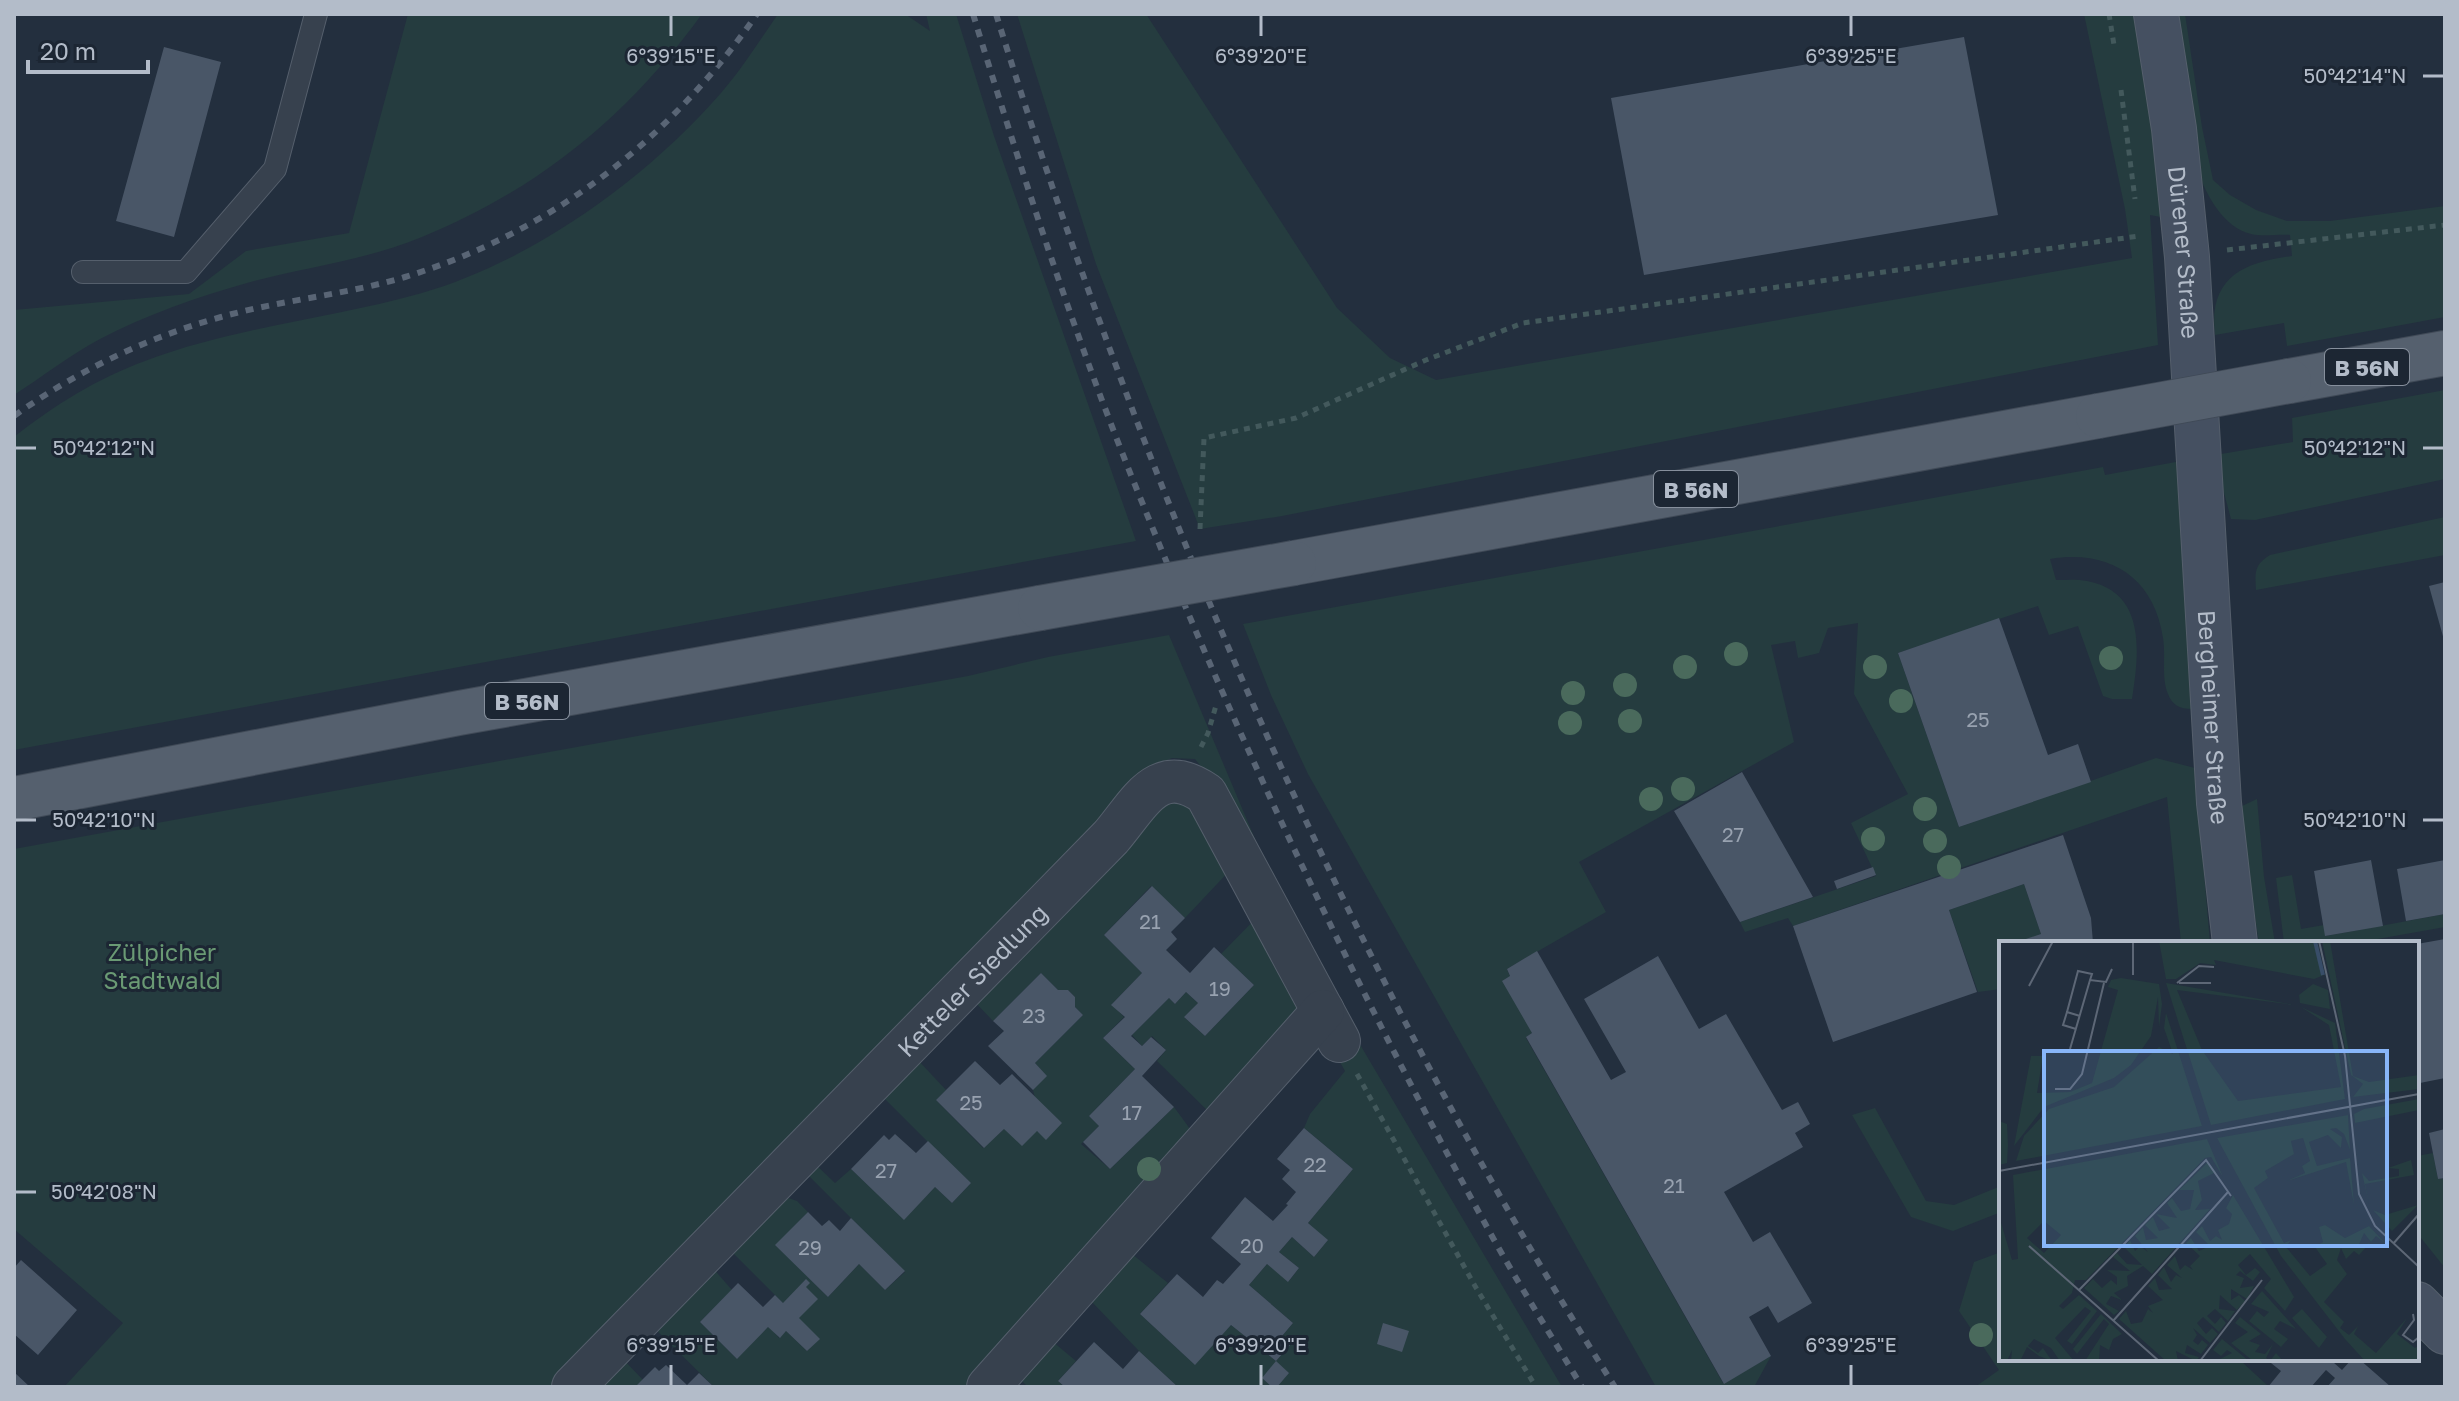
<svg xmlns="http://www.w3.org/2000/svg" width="2459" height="1401" font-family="'Golos Text',sans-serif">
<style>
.green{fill:#253c3f}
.building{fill:#495667}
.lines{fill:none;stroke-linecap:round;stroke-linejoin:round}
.lane-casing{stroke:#555f6c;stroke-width:24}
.street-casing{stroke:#555f6c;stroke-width:44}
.secondary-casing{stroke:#555f6c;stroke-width:46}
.primary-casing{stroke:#404a57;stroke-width:46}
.path{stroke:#43595c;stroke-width:5;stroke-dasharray:6 6;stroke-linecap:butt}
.lane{stroke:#37414e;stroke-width:22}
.street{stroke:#37414e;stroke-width:42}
.secondary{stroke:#455061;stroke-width:44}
.primary{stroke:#55606e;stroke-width:44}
.rail{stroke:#596575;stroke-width:6;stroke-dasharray:8 8;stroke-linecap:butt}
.primary-bridge-casing{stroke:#404a57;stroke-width:46;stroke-linecap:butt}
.primary-bridge{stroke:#55606e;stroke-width:44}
.tree{fill:#4a6a5c}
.ticks{fill:none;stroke:#b3bcc9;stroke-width:3}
.labels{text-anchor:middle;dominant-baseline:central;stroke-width:6;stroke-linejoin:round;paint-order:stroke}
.number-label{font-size:20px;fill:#98a2b0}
.shield{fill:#1c2633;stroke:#868f9c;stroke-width:2}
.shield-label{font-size:22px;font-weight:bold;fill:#b3bcc9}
.street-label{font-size:24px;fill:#b3bcc9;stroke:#1c2633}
.park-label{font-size:24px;fill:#6a9a74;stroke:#1c2633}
.inset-river{fill:none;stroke:#384d68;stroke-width:4}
.inset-road{fill:none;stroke:#5d6776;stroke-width:2}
.view{fill:#88b6f9;fill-opacity:0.15;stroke:#88b6f9;stroke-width:4}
.inset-edge{fill:none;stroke:#b3bcc9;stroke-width:4}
.ticks-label{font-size:20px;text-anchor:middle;fill:#b3bcc9;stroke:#1c2633;stroke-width:6;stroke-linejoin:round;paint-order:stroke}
</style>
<rect width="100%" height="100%" fill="#232f3e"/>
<path class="green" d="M 408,14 L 702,14 C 628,116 539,189 422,237 C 367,260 305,267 247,283 C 197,297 146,315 100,339 C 70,355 42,377 14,395 L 14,310 L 189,294 L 246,251 L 349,233 Z
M 778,14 L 905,14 L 930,31 L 926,14 L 956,14 L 994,136 L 1136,541 L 14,750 L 14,437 C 53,406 98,378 145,361 C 234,327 330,319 422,293 C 534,260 645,180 721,93 C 742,69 760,40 778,14 Z
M 1017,14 L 1146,14 L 1337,308 L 1390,358 L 1436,380 L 2132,258 L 2125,209 L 2084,14 L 2137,14 L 2166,218 L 2150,215 L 2158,345 L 1282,516 L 1200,529 L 1096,264 Z
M 2175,14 L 2185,14 L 2202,127 L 2213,180 L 2230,195 L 2256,210 L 2287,221 L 2330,221 L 2445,206 L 2445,317 L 2287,346 L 2284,323 L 2215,335 C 2208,279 2242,262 2292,256 L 2290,235 C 2278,234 2263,237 2251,234 C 2224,228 2206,195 2198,171 Z
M 2445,390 L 2445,479 L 2255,520 L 2231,519 L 2223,489 L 2221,454 L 2293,442 L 2292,418 Z
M 2181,461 L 2192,709 C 2180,709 2172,705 2168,694 C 2161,677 2166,656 2163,638 C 2154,577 2109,549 2050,559 L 2056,580 C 2066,580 2077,579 2087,581 C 2147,592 2139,654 2132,699 L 2112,699 L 2103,696 L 2078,626 L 2049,635 L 2038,606 L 1898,653 L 1959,827 L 2156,758 L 2195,768 L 2210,943 L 2181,943 L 2167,797 L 1793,926 L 1788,918 L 1745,932 L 1740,922 L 1876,876 L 1851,823 L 1908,794 L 1854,694 L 1858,623 L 1828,628 L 1819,653 L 1798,658 L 1795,641 L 1771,645 L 1794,742 L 1579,862 L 1606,912 L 1507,969 L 1532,1033 L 1526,1038 L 1723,1383 L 1771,1356 L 1754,1387 L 1656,1387 L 1308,774 L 1271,695 L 1243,624 L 2103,467 L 2105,475 Z
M 2445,517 L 2445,555 L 2256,590 C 2255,572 2254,565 2270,555 Z
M 1169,635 L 1282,903 L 1210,778 L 1195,759 L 1172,758 L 1154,766 L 559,1387 L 64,1387 L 123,1323 L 14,1229 L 14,849 L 968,676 L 1048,657 Z
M 1173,794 L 1196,796 L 1234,866 L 1185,918 L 1151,886 L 1104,935 L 1142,973 L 1112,1004 L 1124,1017 L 1103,1038 L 1135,1069 L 1089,1116 L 1099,1126 L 1081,1144 L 1110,1169 L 1174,1107 L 1193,1133 L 965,1387 L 714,1387 L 652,1326 L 711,1266 L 732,1290 L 700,1322 L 736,1358 L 769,1326 L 779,1338 L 786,1331 L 807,1351 L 819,1339 L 728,1248 L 780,1195 L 797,1201 L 808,1212 L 776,1245 L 828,1297 L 859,1264 L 885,1290 L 905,1272 L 804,1171 L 813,1162 L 835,1183 L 851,1169 L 904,1219 L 935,1187 L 952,1203 L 970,1184 L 880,1094 L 916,1058 L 946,1090 L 936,1100 L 983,1148 L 1004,1129 L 1037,1131 L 1046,1139 L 1033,1090 L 1046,1076 L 1035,1063 L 1083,1015 L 1075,1007 L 1075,997 L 1068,990 L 1058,990 L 1041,973 L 993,1021 L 972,999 Z
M 2257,799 L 2264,877 L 2275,943 L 2259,943 L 2248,871 L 2242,806 Z
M 2292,875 L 2301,929 L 2324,925 L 2326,936 L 2445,914 L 2445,927 L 2355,943 L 2284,943 L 2276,878 Z
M 2024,884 L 2041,934 L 2019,943 L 2001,943 L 2001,989 L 1978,992 L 1949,910 Z
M 1260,914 L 1307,1003 L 1211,1114 L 1157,1061 L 1166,1050 L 1152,1036 L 1142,1046 L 1132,1035 L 1169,998 L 1175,1004 L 1186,992 L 1198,1003 L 1185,1018 L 1205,1036 L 1254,985 L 1221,954 Z
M 1355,1036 L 1562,1387 L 1178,1387 L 1139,1351 L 1092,1302 L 1132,1254 L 1168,1283 L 1140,1314 L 1194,1364 L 1231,1325 L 1276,1361 L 1291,1344 L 1282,1336 L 1293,1323 L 1249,1285 L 1267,1264 L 1289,1281 L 1299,1268 L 1279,1252 L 1292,1237 L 1314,1257 L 1327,1241 L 1308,1223 L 1353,1169 L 1304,1128 L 1310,1114 L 1345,1071 L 1332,1048 Z
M 1875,1108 L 1926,1201 L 1954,1205 L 2001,1186 L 2001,1212 L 1953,1231 L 1911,1217 L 1852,1115 Z
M 2433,1153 L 2438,1179 L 2445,1178 L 2445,1268 L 2417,1233 L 2417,1156 Z
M 2001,1252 L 2001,1359 L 2244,1359 L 2242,1362 L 2268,1386 L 1975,1387 L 1999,1370 L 1959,1311 L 1974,1262 Z
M 1052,1341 L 1076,1361 L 1058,1381 L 1065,1387 L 1028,1387 L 1021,1380 Z
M 621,1357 L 643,1380 L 635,1387 L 592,1387 Z"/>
<path class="building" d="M 1964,37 L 1998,215 L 1644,275 L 1611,98 Z
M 164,47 L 221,62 L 174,237 L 116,221 Z
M 2445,582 L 2445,640 L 2444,640 L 2429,586 Z
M 1999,618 L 2048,755 L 2078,744 L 2091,782 L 1959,827 L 1898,653 Z
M 1742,772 L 1813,897 L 1740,922 L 1674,811 Z
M 2063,835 L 2091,918 L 2093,943 L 2014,943 L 2041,934 L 2024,884 L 1949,910 L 1977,992 L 1833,1042 L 1793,926 Z
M 2371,860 L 2383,926 L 2325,936 L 2314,871 Z
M 2445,860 L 2445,914 L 2406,921 L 2397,869 Z
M 1873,867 L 1876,875 L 1837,889 L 1834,881 Z
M 1152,886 L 1185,918 L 1171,932 L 1177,939 L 1166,950 L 1190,973 L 1214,947 L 1254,985 L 1205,1036 L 1184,1017 L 1198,1003 L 1186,992 L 1175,1004 L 1169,998 L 1131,1036 L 1142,1046 L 1151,1037 L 1166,1050 L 1142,1076 L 1174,1107 L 1110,1169 L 1083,1142 L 1099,1126 L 1089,1116 L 1135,1069 L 1103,1038 L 1125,1017 L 1111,1005 L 1142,973 L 1104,935 Z
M 2445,939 L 2445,1078 L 2420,1083 L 2417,1066 L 2417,944 Z
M 1537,951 L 1611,1080 L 1626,1072 L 1584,999 L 1658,956 L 1699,1029 L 1726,1014 L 1782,1110 L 1798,1102 L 1810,1124 L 1795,1133 L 1803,1147 L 1724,1192 L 1753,1242 L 1770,1232 L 1812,1303 L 1778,1323 L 1768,1306 L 1749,1317 L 1771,1356 L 1724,1384 L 1526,1037 L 1532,1033 L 1502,981 L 1510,976 L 1507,969 Z
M 1041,973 L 1058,990 L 1068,990 L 1075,997 L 1075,1007 L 1083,1015 L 1035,1063 L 1047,1076 L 1033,1090 L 988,1046 L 1004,1031 L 993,1021 Z
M 975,1061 L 1000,1085 L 1012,1074 L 1062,1123 L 1046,1140 L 1037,1131 L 1022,1146 L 1004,1129 L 984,1148 L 936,1100 Z
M 1304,1128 L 1353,1169 L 1308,1223 L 1328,1240 L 1314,1257 L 1292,1237 L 1279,1252 L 1299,1268 L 1288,1282 L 1267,1264 L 1249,1285 L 1293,1323 L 1282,1336 L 1291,1344 L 1276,1361 L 1231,1325 L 1195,1365 L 1140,1314 L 1177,1274 L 1203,1297 L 1217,1280 L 1223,1284 L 1241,1264 L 1211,1238 L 1245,1197 L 1273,1221 L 1288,1205 L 1286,1204 L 1296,1192 L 1282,1179 L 1290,1170 L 1277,1159 Z
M 2445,1129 L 2445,1178 L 2438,1179 L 2429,1133 Z
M 895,1134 L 916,1153 L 928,1141 L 971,1183 L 952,1203 L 935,1187 L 904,1220 L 851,1169 L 884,1135 L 889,1140 Z
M 808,1212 L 822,1226 L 829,1220 L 840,1231 L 851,1218 L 905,1271 L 885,1290 L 859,1264 L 828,1297 L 775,1245 Z
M 21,1260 L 77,1310 L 38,1355 L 14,1334 L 14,1268 Z
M 806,1279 L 810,1283 L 806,1287 L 818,1299 L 799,1318 L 820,1339 L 807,1351 L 786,1331 L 780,1338 L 768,1327 L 737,1359 L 700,1322 L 738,1283 L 763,1307 L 775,1295 L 783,1303 Z
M 1383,1323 L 1409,1331 L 1402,1352 L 1377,1344 Z
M 1094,1342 L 1123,1369 L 1139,1351 L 1178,1387 L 1065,1387 L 1058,1381 Z
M 2266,1359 L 2336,1359 L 2333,1362 L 2342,1370 L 2352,1359 L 2359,1359 L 2391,1387 L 2327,1387 L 2335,1378 L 2326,1370 L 2311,1387 L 2268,1387 L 2281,1371 Z
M 1276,1361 L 1289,1373 L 1277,1387 L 1272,1387 L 1262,1378 Z
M 666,1365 L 687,1385 L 699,1373 L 714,1387 L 635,1387 L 655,1367 L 659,1371 Z
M 14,1372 L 30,1387 L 14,1387 Z"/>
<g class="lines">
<defs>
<path id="lane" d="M 83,272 L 186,272 L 275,169 L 316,14"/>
<g id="street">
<path id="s1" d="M 573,1387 L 1111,837 C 1140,803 1158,760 1206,794 L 1339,1041"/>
<path d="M 988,1387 L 1323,1011"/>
</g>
<g id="secondary">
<path id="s2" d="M 2156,14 L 2174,129 L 2187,257 L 2219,803 L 2235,943"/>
<path d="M 2417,1304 L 2445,1332"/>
</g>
<path id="primary" d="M 2289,381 L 2445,353
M 1294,563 L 2098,416
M 14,799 L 459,713 L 1040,608"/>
</defs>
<use href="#lane" class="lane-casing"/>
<use href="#street" class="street-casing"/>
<use href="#secondary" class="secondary-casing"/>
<use href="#primary" class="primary-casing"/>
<path class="path" d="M 2109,14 L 2114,45
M 2121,90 L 2135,199
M 2227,250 L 2445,225
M 1200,529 L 1204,438 L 1296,418 L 1426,360 L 1523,323 L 2139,236
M 1201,747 L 1208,733 L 1217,702
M 1357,1074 L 1475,1286 L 1536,1387"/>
<use href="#lane" class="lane"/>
<use href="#street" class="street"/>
<use href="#secondary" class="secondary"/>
<use href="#primary" class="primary"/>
<path class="rail" d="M 973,14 C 1024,180 1078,347 1144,507 C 1245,756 1363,1002 1493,1238 C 1521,1288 1552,1337 1582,1387
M 996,14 C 1146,494 1345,962 1615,1387
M 14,416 C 77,371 146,338 221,317 C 281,300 345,295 405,277 C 552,232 670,140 757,14"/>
<defs>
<path id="primary-bridge" d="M 2098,416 L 2289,381
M 1040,608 L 1294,563"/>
</defs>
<use href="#primary-bridge" class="primary-bridge-casing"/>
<use href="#primary-bridge" class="primary-bridge"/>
</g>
<g class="tree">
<circle cx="1736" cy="654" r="12"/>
<circle cx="2111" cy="658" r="12"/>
<circle cx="1685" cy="667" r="12"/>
<circle cx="1875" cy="667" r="12"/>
<circle cx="1625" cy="685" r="12"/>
<circle cx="1573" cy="693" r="12"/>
<circle cx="1901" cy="701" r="12"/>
<circle cx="1630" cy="721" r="12"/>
<circle cx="1570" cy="723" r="12"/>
<circle cx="1683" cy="789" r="12"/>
<circle cx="1651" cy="799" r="12"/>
<circle cx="1925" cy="809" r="12"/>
<circle cx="1873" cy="839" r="12"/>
<circle cx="1935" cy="841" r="12"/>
<circle cx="1949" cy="867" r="12"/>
<circle cx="1149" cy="1169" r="12"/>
<circle cx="1981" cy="1335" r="12"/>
</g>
<path class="ticks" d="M 671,16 L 671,36M 1261,16 L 1261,36M 1851,16 L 1851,36M 2423,76 L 2443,76M 16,448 L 36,448M 2423,448 L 2443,448M 16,820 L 36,820M 2423,820 L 2443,820M 16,1192 L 36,1192M 671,1365 L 671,1385M 1261,1365 L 1261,1385M 1851,1365 L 1851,1385"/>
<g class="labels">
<g class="number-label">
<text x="1978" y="719">25</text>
<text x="1733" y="834">27</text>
<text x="1150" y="921">21</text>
<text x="1220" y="988">19</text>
<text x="1034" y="1015">23</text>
<text x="971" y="1102">25</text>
<text x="1132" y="1112">17</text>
<text x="1315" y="1164">22</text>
<text x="886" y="1170">27</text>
<text x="1674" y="1185">21</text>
<text x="1252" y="1245">20</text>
<text x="810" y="1247">29</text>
</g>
<g class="shield">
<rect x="2325" y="349" width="84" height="36" rx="6"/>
<rect x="1654" y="471" width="84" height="36" rx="6"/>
<rect x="485" y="683" width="84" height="36" rx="6"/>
</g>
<g class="shield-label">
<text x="2367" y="367">B 56N</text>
<text x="1696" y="489">B 56N</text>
<text x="527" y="701">B 56N</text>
</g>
<g class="street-label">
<text stroke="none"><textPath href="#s2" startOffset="240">Dürener Straße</textPath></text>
<text stroke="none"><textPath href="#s2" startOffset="706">Bergheimer Straße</textPath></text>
<text stroke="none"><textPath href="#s1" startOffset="570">Ketteler Siedlung</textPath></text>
</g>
<g class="park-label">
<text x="162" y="951">Zülpicher<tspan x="162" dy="28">Stadtwald</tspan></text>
</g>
</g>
<g transform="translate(1999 941)">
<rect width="420" height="420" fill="#232f3e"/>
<path d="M 160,0 L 318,0 L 325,34 L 315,38 L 215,19 L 217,24 L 201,22 L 177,38 L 167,38 ZM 323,0 L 331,0 L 354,135 L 370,141 L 420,134 L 420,148 L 354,156 L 364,143 L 352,134 ZM 122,37 L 160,43 L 163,63 L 160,86 L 159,56 L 152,95 L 132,124 L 115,137 L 45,166 L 15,205 L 32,115 L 44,115 L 38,152 L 71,151 L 93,142 L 119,49 L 109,46 L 112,39 ZM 167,42 L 296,64 L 178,49 L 203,109 L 239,160 L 342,146 L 330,84 L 302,66 L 336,82 L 346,158 L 212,184 ZM 314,43 L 329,49 L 331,68 L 301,62 L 300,54 ZM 167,72 L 203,185 L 17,220 L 25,195 L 50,168 L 115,146 L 160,106 L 174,113 L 165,87 ZM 420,158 L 420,169 L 356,182 L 355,173 L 365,168 ZM 349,174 L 351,209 L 345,193 L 337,187 L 331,188 L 343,196 L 342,207 L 329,194 L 310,201 L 318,225 L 351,217 L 355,264 L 347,221 L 288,240 L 306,232 L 303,225 L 311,220 L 304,197 L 292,200 L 295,213 L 266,230 L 269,237 L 255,247 L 285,302 L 292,299 L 287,306 L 311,335 L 328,323 L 316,306 L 324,301 L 320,286 L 326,284 L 346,297 L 370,285 L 387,303 L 377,295 L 372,301 L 365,292 L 359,306 L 371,302 L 360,314 L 355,310 L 347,318 L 342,307 L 338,319 L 348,333 L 325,361 L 345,381 L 341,387 L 350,394 L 359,385 L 355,393 L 377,412 L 408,377 L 398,393 L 416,407 L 420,404 L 420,420 L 366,420 L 346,398 L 282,315 L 218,197 ZM 0,180 L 8,183 L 9,204 L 8,222 L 0,224 ZM 208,198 L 224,236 L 212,216 L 206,217 L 87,339 L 76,339 L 73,352 L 60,365 L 64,368 L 80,354 L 98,370 L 73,403 L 68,400 L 92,370 L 86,366 L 56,397 L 75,420 L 61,420 L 52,407 L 35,398 L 29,405 L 39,412 L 44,407 L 53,420 L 40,415 L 28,406 L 21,420 L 12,420 L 13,409 L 8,420 L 0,420 L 0,275 L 13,319 L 19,318 L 14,234 ZM 45,280 L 62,294 L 45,312 L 28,297 ZM 412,219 L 415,234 L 366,243 L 370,263 L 363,232 L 370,240 L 400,235 L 400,228 L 389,227 ZM 209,221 L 217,231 L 199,240 L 203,259 L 196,269 L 211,268 L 153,333 L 144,325 L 128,335 L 129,345 L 115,352 L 123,359 L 112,355 L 107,363 L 120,370 L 115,374 L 85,347 L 94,338 L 103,347 L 112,339 L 118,344 L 118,336 L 108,329 L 131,330 L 114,316 L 118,312 L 128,323 L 143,324 L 125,306 L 131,299 L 136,310 L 141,305 L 149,311 L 136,295 L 144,286 L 147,299 L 159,297 L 146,284 L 154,276 L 160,290 L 171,287 L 157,273 L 178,277 L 168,262 L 173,257 L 182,270 L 191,268 L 195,249 L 180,249 ZM 234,254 L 295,356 L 286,370 L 265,347 L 272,338 L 251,313 L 239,324 L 247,334 L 256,327 L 261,331 L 254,340 L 241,330 L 237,334 L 245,337 L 241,347 L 255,345 L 248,358 L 232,348 L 232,359 L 240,354 L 246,360 L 238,369 L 221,354 L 220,368 L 236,370 L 229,380 L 216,368 L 208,375 L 216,383 L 222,376 L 227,382 L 220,391 L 204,376 L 198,382 L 207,393 L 213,387 L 219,393 L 211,402 L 194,387 L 198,394 L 194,400 L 199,404 L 203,399 L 209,404 L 202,413 L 188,404 L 186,412 L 200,416 L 197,420 L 177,410 L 179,420 L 167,420 L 120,378 L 127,370 L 132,383 L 143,381 L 149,368 L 154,372 L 149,365 L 164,359 L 149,345 L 156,337 L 160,349 L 173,348 L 159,334 L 165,326 L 172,341 L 177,334 L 183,337 L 168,324 L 176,315 L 181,329 L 186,324 L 194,329 L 191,325 L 201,315 L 187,302 L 192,297 L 200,310 L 211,305 L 197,291 L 203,285 L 211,300 L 217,295 L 223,299 L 219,289 L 230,283 L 233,273 L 227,267 ZM 419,264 L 393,290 L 374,269 L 386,274 ZM 263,350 L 297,388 L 281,380 L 275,388 L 289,398 L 282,406 L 250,380 L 258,370 L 265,376 L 270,371 L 252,363 ZM 303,368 L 328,396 L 320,407 L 293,377 ZM 102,373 L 123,393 L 114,398 L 110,409 L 101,404 L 100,420 L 86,420 L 110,383 L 105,378 L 78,413 L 74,408 ZM 241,376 L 262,393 L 250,400 L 261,404 L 256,411 L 266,413 L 274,403 L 267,417 L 271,420 L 277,412 L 284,420 L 254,420 L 232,402 L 249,391 L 236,382 ZM 223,398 L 250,420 L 217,420 L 233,412 L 228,409 L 222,415 L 214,409 Z" fill="#253c3f" fill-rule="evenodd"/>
<path class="inset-river" d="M 316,0 L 324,34"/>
<path class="inset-road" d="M 320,0 L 346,115 L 360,253 L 376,285 L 420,326M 134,34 L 134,0M 178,42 L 200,25 L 215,26M 180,42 L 212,42M 30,45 L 54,0M 68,71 L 64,84 L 77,88M 81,75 L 68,71 L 79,30 L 93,33 L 91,39M 71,108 L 91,39 L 107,41 L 113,28M 56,148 L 71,148 L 83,133 L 105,42M 0,230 L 420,153M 394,303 L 420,273M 30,305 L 160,420M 80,349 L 207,219 L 232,255M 414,373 L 415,379 L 404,394 L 414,401 L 420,396M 114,380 L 229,251M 201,420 L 263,339"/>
<path class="view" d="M 45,110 L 388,110 L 388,305 L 45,305 Z"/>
<rect width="420" height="420" class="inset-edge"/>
</g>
<g class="ticks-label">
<text x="671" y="63">6°39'15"E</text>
<text x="1261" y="63">6°39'20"E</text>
<text x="1851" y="63">6°39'25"E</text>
<text x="2355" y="83">50°42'14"N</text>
<text x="104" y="455">50°42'12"N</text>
<text x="2355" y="455">50°42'12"N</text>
<text x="104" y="827">50°42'10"N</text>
<text x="2355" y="827">50°42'10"N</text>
<text x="104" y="1199">50°42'08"N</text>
<text x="671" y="1352">6°39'15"E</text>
<text x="1261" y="1352">6°39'20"E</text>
<text x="1851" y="1352">6°39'25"E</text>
</g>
<rect width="2459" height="1401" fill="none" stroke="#b3bcc9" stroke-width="32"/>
<path d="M28 60v12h120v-12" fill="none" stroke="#b3bcc9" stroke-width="4"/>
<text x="40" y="60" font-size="24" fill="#b3bcc9" stroke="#1c2633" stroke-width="6" paint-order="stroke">20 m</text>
</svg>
